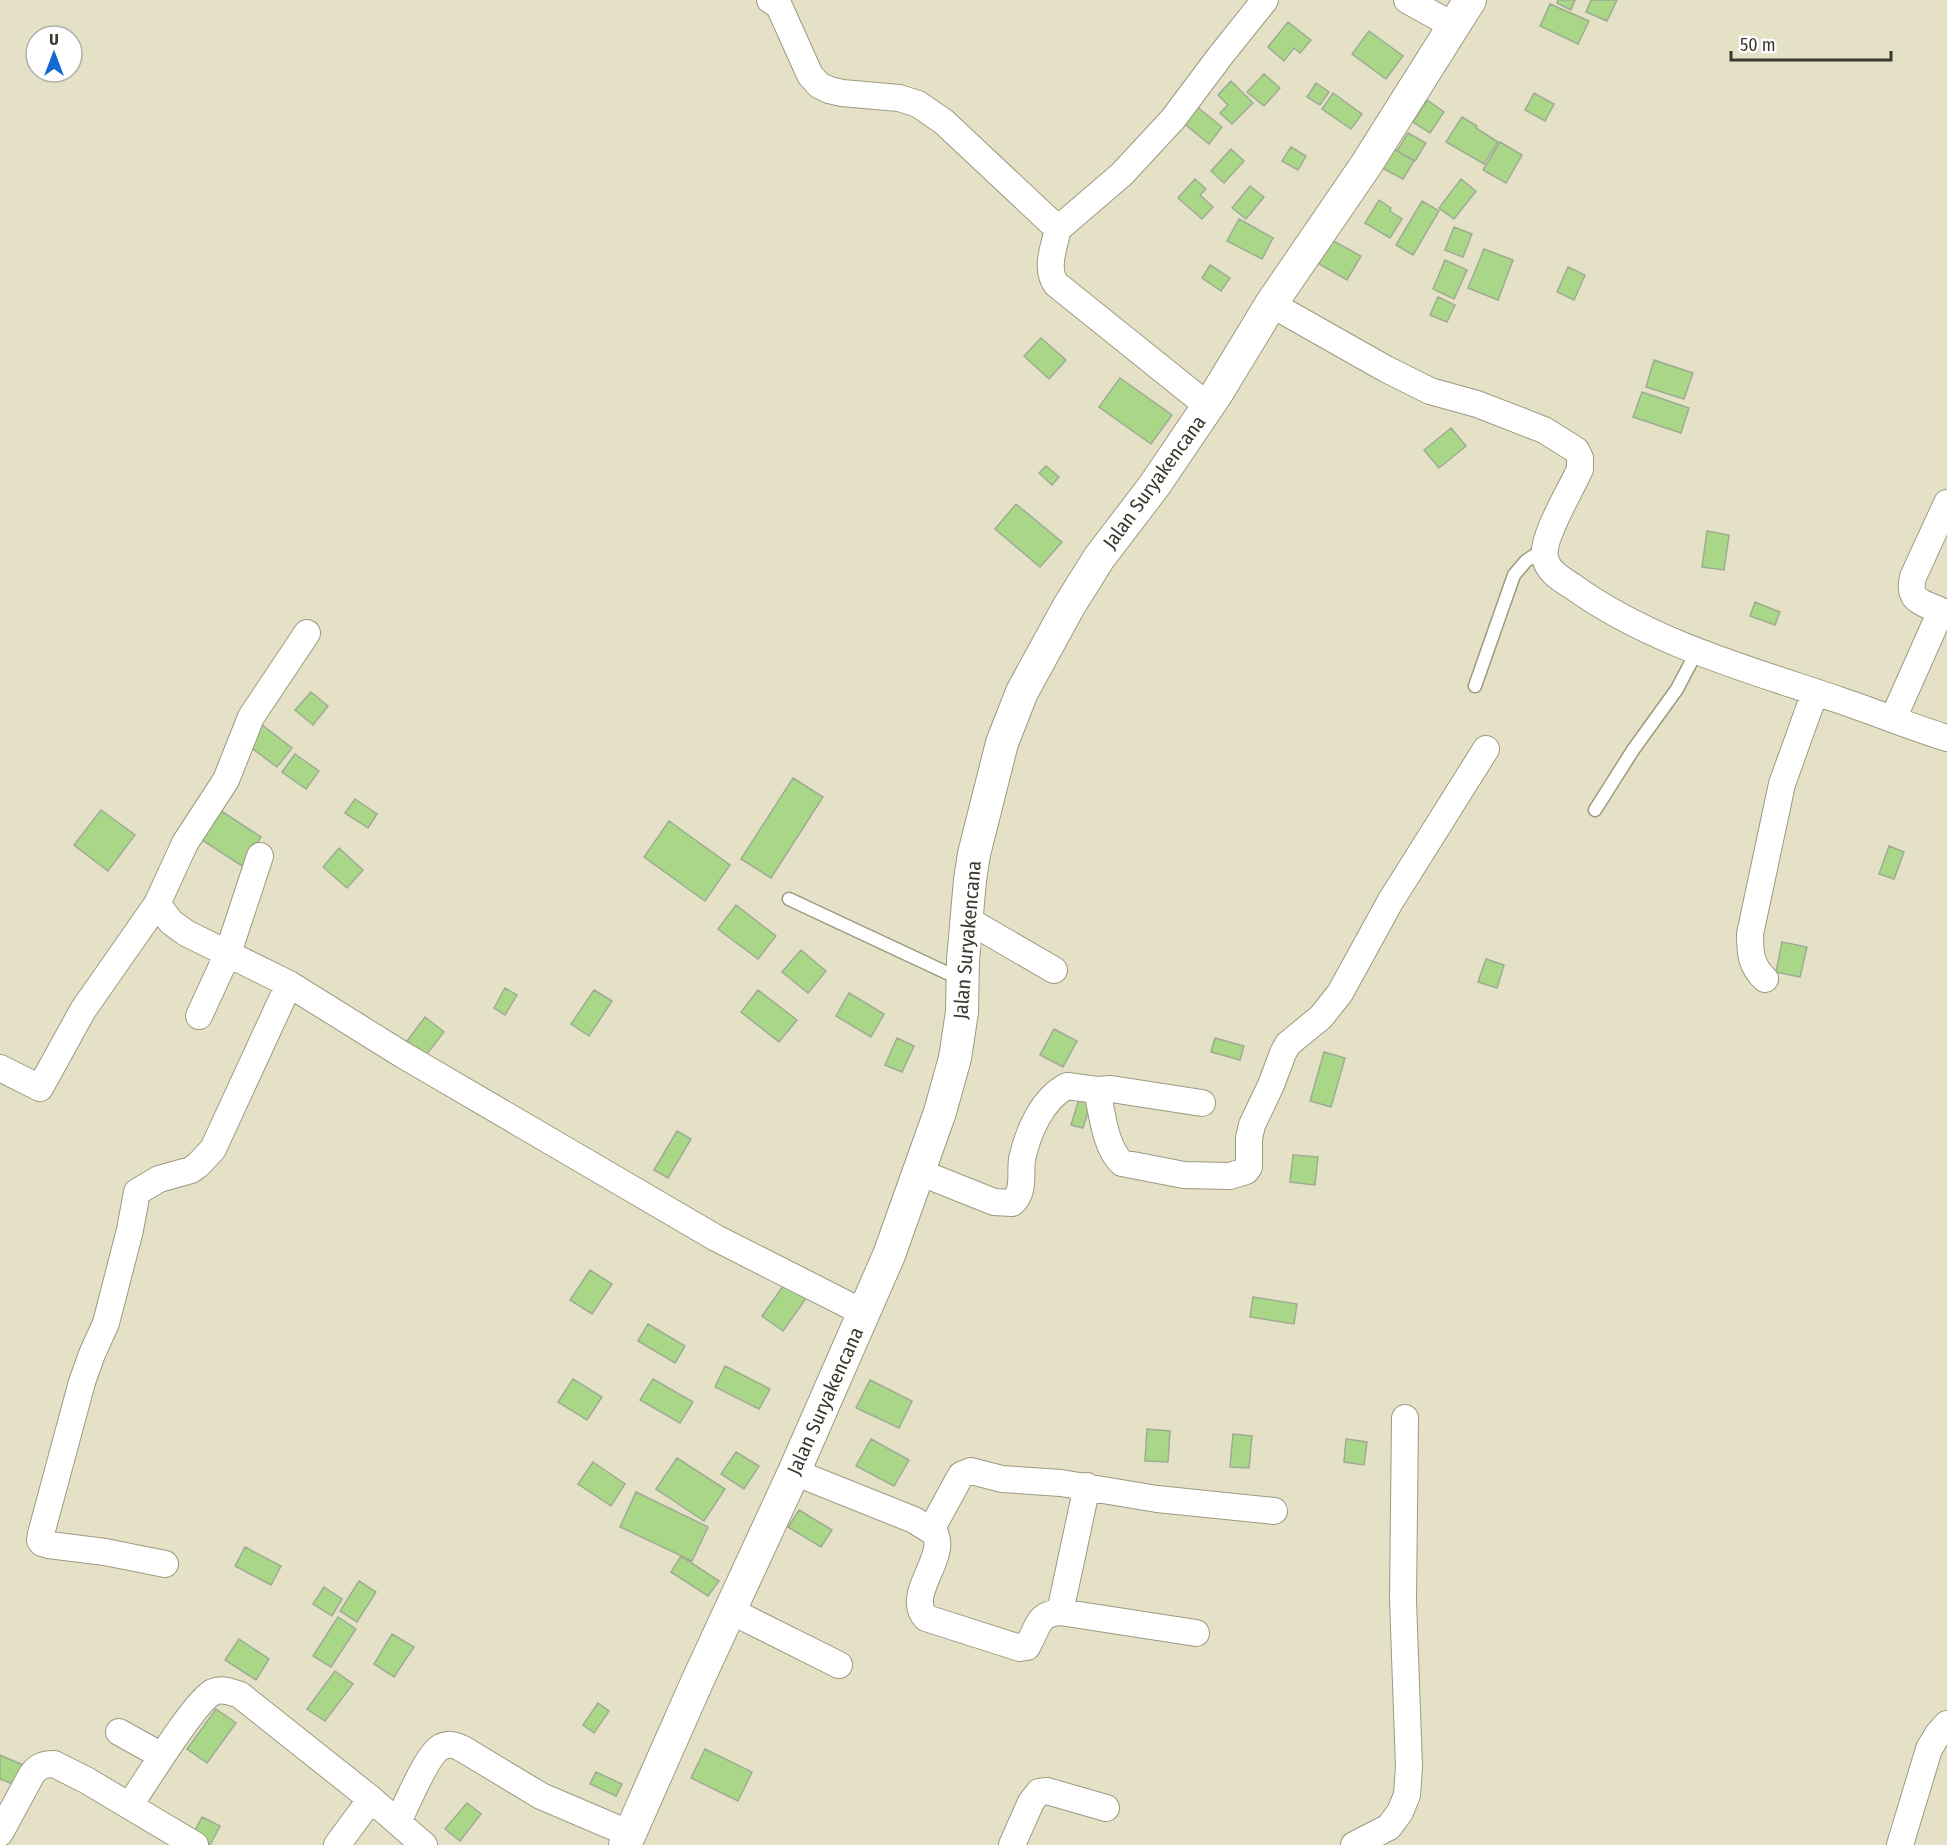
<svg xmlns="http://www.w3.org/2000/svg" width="1947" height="1845" font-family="'Fira Sans Condensed',sans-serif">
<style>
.building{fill:#a9d787;stroke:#9eac94;stroke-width:1.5}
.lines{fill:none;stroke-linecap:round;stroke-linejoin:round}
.service-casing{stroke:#9d9a80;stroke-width:15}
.minor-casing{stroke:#9d9a80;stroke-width:28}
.tertiary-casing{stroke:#9d9a80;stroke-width:34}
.service{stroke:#fff;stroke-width:12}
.minor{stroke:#fff;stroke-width:26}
.tertiary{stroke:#fff;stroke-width:32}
.labels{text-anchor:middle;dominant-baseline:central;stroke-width:6;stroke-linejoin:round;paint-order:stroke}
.street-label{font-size:20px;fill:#3b392e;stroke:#fff}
</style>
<rect width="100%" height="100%" fill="#e5e1c6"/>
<path class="building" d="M 1558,0 L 1575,0 L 1571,10 L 1557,3 Z
M 1591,0 L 1617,0 L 1607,21 L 1586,12 Z
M 1550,4 L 1589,21 L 1578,44 L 1540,26 Z
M 1288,22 L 1311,40 L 1300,53 L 1294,48 L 1284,61 L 1268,47 Z
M 1369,31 L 1403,56 L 1386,79 L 1352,54 Z
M 1264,74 L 1280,88 L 1264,106 L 1247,92 Z
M 1231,81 L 1253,103 L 1232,124 L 1220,113 L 1228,105 L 1218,95 Z
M 1316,83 L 1329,92 L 1320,105 L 1307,97 Z
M 1333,93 L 1362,114 L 1351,129 L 1322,109 Z
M 1534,93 L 1554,104 L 1545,121 L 1525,110 Z
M 1427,100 L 1444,112 L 1430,133 L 1413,122 Z
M 1196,106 L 1222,127 L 1209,144 L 1182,122 Z
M 1462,117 L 1477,126 L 1476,128 L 1498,142 L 1484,164 L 1446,142 Z
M 1408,133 L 1426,143 L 1415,161 L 1397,151 Z
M 1500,142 L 1522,155 L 1506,183 L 1483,170 Z
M 1291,147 L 1306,156 L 1298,170 L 1282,161 Z
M 1231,149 L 1244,161 L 1224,183 L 1211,171 Z
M 1394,149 L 1414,161 L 1403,179 L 1382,168 Z
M 1195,179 L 1206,189 L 1200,195 L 1213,207 L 1202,219 L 1178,198 Z
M 1461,179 L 1476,191 L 1454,219 L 1439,208 Z
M 1250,186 L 1264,197 L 1246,219 L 1232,208 Z
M 1379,200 L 1391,208 L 1390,211 L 1402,219 L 1390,238 L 1365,223 Z
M 1422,201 L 1439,211 L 1413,255 L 1396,245 Z
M 1239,219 L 1273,238 L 1262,259 L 1227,241 Z
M 1454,227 L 1472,234 L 1463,257 L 1445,250 Z
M 1328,238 L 1361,256 L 1347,280 L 1314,261 Z
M 1484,249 L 1513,260 L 1498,300 L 1468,288 Z
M 1445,260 L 1467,270 L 1454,299 L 1433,289 Z
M 1210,265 L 1230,278 L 1221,291 L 1202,278 Z
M 1568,267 L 1585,275 L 1574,300 L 1557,292 Z
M 1438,297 L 1455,305 L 1447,322 L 1430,315 Z
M 1041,338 L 1066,360 L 1049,379 L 1024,356 Z
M 1654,360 L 1693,373 L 1684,399 L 1646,387 Z
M 1120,378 L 1172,415 L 1151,444 L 1099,407 Z
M 1642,392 L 1689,408 L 1681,433 L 1633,417 Z
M 1451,428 L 1466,446 L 1439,468 L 1424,450 Z
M 1046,466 L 1059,477 L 1052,485 L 1039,473 Z
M 1016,504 L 1062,542 L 1040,567 L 995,529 Z
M 1707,531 L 1729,535 L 1724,570 L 1702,567 Z
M 1755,602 L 1780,612 L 1775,625 L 1750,616 Z
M 311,692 L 328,706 L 313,725 L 295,710 Z
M 257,721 L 292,748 L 277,767 L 242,741 Z
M 295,754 L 319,771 L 306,789 L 282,772 Z
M 793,778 L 823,797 L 771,878 L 741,859 Z
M 355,799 L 377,814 L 368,828 L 345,813 Z
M 215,807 L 261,837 L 242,866 L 196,836 Z
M 101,810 L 135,835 L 108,871 L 74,845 Z
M 669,821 L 730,865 L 705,901 L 644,857 Z
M 1889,846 L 1904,852 L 1894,879 L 1879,874 Z
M 339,848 L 363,870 L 347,888 L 323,867 Z
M 736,905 L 776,936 L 758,959 L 718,929 Z
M 1782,942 L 1807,947 L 1800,977 L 1776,972 Z
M 801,950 L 826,971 L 808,993 L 782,972 Z
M 1486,959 L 1504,965 L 1497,988 L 1478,982 Z
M 505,988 L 517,995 L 505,1015 L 494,1008 Z
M 594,990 L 612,1001 L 589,1036 L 571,1024 Z
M 758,990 L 797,1020 L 779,1042 L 741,1012 Z
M 849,993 L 884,1014 L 871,1037 L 836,1016 Z
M 425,1017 L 444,1032 L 426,1055 L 407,1041 Z
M 1054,1029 L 1077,1041 L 1063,1067 L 1040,1055 Z
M 897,1038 L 914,1046 L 902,1072 L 885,1065 Z
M 1215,1038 L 1244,1046 L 1240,1060 L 1211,1052 Z
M 1324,1052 L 1345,1058 L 1331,1107 L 1310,1101 Z
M 1080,1096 L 1092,1099 L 1083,1128 L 1071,1125 Z
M 677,1131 L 691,1139 L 668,1178 L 654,1170 Z
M 1293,1155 L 1318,1157 L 1315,1185 L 1290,1182 Z
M 590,1270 L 612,1284 L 592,1314 L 570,1300 Z
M 786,1282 L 807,1297 L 783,1331 L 762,1316 Z
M 1253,1297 L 1297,1304 L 1294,1324 L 1250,1317 Z
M 648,1324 L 685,1346 L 675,1363 L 638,1341 Z
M 725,1366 L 770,1389 L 759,1409 L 715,1387 Z
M 573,1379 L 602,1397 L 587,1420 L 558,1402 Z
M 653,1379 L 693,1402 L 680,1423 L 640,1400 Z
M 870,1380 L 912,1401 L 899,1428 L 856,1408 Z
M 1147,1429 L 1170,1431 L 1168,1462 L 1145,1461 Z
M 1233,1434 L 1252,1436 L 1249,1468 L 1230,1467 Z
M 871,1439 L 909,1460 L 894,1486 L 856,1466 Z
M 1346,1439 L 1367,1442 L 1364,1465 L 1344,1462 Z
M 736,1452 L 759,1466 L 744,1489 L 721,1474 Z
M 677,1458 L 725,1489 L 704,1521 L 656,1489 Z
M 593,1462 L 625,1484 L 611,1506 L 578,1484 Z
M 636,1492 L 708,1527 L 692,1561 L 620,1527 Z
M 799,1510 L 832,1530 L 821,1547 L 788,1527 Z
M 245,1547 L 281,1566 L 271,1585 L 235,1566 Z
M 681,1556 L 719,1581 L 708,1596 L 671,1572 Z
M 359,1581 L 376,1592 L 357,1622 L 340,1611 Z
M 324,1587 L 342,1599 L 332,1616 L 313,1604 Z
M 338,1617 L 356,1629 L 331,1667 L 313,1656 Z
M 392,1634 L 414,1647 L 394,1677 L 374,1664 Z
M 239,1639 L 269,1659 L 256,1680 L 225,1660 Z
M 335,1671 L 353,1684 L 325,1721 L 307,1709 Z
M 598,1703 L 609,1711 L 594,1733 L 583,1725 Z
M 216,1709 L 236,1723 L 207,1763 L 187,1749 Z
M 705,1749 L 752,1772 L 738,1801 L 691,1778 Z
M 0,1755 L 23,1765 L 15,1785 L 0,1779 Z
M 596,1772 L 622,1784 L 616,1796 L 590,1784 Z
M 467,1803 L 481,1814 L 460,1841 L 445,1829 Z
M 202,1817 L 220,1826 L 210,1845 L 192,1836 Z"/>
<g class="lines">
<defs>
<path id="service" d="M 1475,686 L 1514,575 L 1526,561 L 1544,549
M 1595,810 L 1633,750 L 1677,689 L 1697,651
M 789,899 L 960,979"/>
<path id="minor" d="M 770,0 L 779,6 L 810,75 L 819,85 L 829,90 L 842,93 L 899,98 L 918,104 L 944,122 L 1058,229 C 1054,247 1045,268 1056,284 L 1208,406
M 1407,0 L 1454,26
M 1058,229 L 1122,174 L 1173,119 L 1221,55 L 1265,0
M 1271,304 L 1386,369 L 1430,391 L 1477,404 L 1544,430 L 1576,450 L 1580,458 L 1580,469 C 1571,490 1541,538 1545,557 C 1547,571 1561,579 1572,586 C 1651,643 1748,669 1839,700 C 1875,712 1911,727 1947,738
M 1893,719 L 1941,611 C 1922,602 1907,601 1913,577 L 1947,503
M 157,904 L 171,922 L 186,933 L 289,984
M 966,919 L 1054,970
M 1765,979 C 1751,966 1750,953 1750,934 L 1782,784 L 1815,692
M 199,1016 L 228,953 L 260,856
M 0,1068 L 40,1088 L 83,1010 L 157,904 L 185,843 L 226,780 L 251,717 L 307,633
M 1097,1090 L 1111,1089 L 1202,1103
M 919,1172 L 994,1202 L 1012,1203 C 1025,1192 1020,1174 1022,1159 C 1028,1132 1042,1099 1067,1086 L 1097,1090 C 1102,1112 1105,1148 1122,1163 L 1184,1175 L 1230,1176 L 1246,1171 L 1249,1167 L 1249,1138 L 1252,1125 L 1271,1085 L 1283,1053 L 1288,1044 L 1321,1017 L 1340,993 L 1390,902 L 1486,749
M 794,1472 L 914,1520 L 935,1533 C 937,1538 938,1543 937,1548 C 935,1569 908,1599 926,1618 L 1020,1648 L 1027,1647 L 1029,1643 C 1039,1625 1038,1614 1060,1612 L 1196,1633
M 931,1530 L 961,1475 L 971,1471 L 1002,1479 L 1061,1483 L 1157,1499 L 1274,1511
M 165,1564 L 105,1552 L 49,1545 L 42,1543 L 40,1540 L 41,1534 L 82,1382 L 92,1354 L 106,1323 L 130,1230 L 137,1192 L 159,1179 L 191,1170 L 198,1165 L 213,1149 L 289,984 L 403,1055 L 716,1238 L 864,1313
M 731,1611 L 839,1665
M 1060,1612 L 1087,1486
M 119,1732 L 162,1756
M 130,1805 C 145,1783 194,1702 213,1692 C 222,1688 232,1692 240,1695 L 371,1799
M 398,1822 C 406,1806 427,1754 441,1747 C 449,1743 455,1745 463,1749 L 541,1796 L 630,1834
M 0,1833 L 32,1774 C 38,1766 44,1764 54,1764 L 86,1780 L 195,1845
M 337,1845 L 371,1799 L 424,1845
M 1012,1845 L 1031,1802 L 1039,1792 L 1047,1791 L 1106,1808
M 1354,1845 L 1389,1827 L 1400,1812 L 1407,1795 L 1409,1767 L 1403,1600 L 1405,1418
M 1900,1845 L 1929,1749 L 1938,1734 L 1947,1724"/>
<path id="tertiary" d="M 625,1845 L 697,1682 L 794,1472 L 889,1255 L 940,1112 L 955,1058 L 962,1012 L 963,960 L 970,880 L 974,854 L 1002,743 L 1022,692 L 1069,606 L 1099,558 L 1154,486 L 1217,393 L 1271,304 L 1366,165 L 1470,0"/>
</defs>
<use href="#service" class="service-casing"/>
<use href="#minor" class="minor-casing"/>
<use href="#tertiary" class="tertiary-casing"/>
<use href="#service" class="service"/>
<use href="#minor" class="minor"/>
<use href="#tertiary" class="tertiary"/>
</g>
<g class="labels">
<g class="street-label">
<text transform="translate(1154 482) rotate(-54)">Jalan Suryakencana</text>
<text transform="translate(967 940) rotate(-85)">Jalan Suryakencana</text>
<text transform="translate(825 1401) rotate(-66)">Jalan Suryakencana</text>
</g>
</g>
<g transform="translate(54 54)"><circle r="28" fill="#ffffff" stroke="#b1b0ab" stroke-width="1.5"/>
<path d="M0-4.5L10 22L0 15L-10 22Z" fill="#1367d1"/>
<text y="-9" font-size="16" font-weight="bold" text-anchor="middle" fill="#3b392e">U</text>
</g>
<path d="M1731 51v9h160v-9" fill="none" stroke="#3b392e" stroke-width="3"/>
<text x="1740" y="51" font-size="18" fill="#3b392e" stroke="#ffffff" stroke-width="4.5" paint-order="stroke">50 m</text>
</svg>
